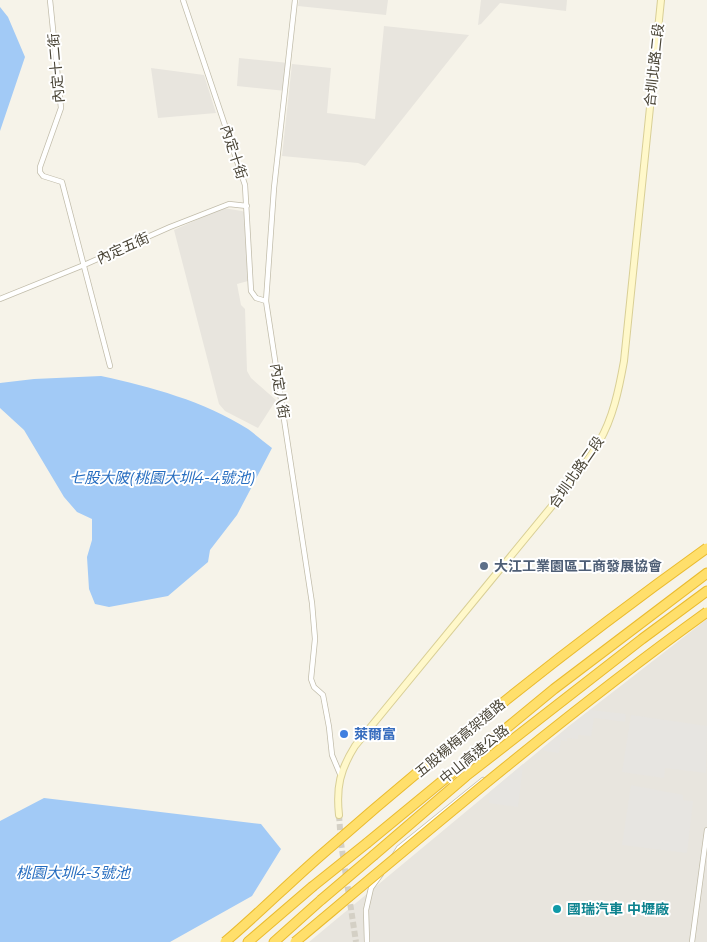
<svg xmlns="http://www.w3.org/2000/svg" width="707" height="942" font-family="Montserrat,'Noto Sans TC',sans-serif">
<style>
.industrial{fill:#e8e5de}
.parking{fill:#e7e5e1}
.water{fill:#a2caf6}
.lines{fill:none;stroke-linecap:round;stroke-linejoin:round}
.secondary-tunnel{stroke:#d4d0c5;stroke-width:6;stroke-dasharray:6 3;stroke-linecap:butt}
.street-casing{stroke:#c2bdab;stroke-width:6}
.secondary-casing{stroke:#d9cf96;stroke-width:8}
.highway-casing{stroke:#eabb2f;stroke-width:11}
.street{stroke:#fff;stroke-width:4.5}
.secondary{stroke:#fff8ca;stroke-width:6}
.highway{stroke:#ffdf6b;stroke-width:9}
.highway-bridge-casing{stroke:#eabb2f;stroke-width:11;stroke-linecap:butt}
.highway-bridge{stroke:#ffdf6b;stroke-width:9}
.service-dot{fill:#5c6f8a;stroke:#fff;stroke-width:2}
.shop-dot{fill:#3f7fe0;stroke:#fff;stroke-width:2}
.culture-dot{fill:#0f9aa8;stroke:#fff;stroke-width:2}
.labels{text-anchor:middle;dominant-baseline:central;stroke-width:4;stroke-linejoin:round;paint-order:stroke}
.street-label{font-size:14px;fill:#4a4537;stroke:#fff}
.service-label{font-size:14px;font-weight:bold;fill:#4e5e75;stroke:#fff;text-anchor:start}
.shop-label{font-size:14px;font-weight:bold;fill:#366cbe;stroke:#fff;text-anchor:start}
.culture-label{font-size:14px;font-weight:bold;fill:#0d838f;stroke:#fff;text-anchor:start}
.water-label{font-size:15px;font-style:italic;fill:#266dc0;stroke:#fff}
</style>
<rect width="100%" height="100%" fill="#f6f3e9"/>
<path class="industrial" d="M 299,0 L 388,0 L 386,15 L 298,6 Z
M 481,0 L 567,0 L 566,11 L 500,3 L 481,24 L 478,25 Z
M 384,26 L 469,35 L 365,166 L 358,163 L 282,156 L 292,64 L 331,68 L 327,113 L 375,119 Z
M 239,58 L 289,63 L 286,91 L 237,86 Z
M 151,68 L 204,75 L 216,113 L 158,118 Z
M 223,208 L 242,211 L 246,213 L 248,281 L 237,284 L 241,305 L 245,309 L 247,371 L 251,378 L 276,400 L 258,428 L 225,411 L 219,404 L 174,230 Z
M 707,619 L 707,942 L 309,942 L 569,726 Z"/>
<path class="parking" d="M 590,710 L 626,714 L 625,722 L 594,718 L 591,736 L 578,735 L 578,739 L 567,738 L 567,741 L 561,740 L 559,752 L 558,753 L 545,751 L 542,749 Z
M 631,715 L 707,726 L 706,773 L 665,768 L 664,778 L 622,772 Z
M 523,764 L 518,807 L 489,803 L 490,792 Z
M 631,785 L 683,795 L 683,800 L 693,801 L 687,853 L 622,845 Z"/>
<path class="water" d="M 0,7 L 8,17 L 25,57 L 0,131 Z
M 101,376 C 151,387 204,401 248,429 C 256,435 264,442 272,448 L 237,515 L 210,550 L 208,562 L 168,596 L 109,607 L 95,604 L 89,589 L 87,557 L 92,540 L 92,519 L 77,512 L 64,497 L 24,430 L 0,408 L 0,383 L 34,379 Z
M 44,798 L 261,824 L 281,849 L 252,896 L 170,942 L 0,942 L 0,821 Z"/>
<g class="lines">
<path class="secondary-tunnel" d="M 339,815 L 341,843 L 356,942"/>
<defs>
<path id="street" d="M 50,0 L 61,108 L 40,167 L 40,172 L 43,176 L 62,182 L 110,366
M 183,0 L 245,185 L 251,291 L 256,298 L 266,301
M 295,0 L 274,188 L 266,301 L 312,603 L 315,639 L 311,679 L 314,687 L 323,695 L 329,727 L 332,755 L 340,774
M 0,299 L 84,265 L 170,227 L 229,204 L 247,206
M 394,856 L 399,848 L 483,780
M 367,942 L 366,910 L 371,888 L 381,874
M 692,942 L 707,830"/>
<path id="secondary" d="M 339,815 C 336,787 340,770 355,746 L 570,484 C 580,470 591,457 599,442 C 613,418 619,389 624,361 L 661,0"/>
<path id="highway" d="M 367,843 L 554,689 L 707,573
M 374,855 L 466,776 L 642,639 L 707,591
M 248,942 L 312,887
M 274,942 L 321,900"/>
</defs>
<use href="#street" class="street-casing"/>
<use href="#secondary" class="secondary-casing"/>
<use href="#highway" class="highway-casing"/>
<use href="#street" class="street"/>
<use href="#secondary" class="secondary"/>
<use href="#highway" class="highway"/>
<defs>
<path id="highway-bridge" d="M 312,887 L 367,843
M 321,900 L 374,855
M 225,942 C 258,914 288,884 320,856 C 444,747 573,644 707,548
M 295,942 C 430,829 564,715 707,612"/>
</defs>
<use href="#highway-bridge" class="highway-bridge-casing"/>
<use href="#highway-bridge" class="highway-bridge"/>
</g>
<circle class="service-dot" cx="484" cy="566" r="5"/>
<circle class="shop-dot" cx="344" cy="734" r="5"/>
<circle class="culture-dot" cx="557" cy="909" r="5"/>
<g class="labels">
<g class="street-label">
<text transform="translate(654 65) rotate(-84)">合圳北路二段</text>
<text transform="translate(56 68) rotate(-95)">內定十二街</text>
<text transform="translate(234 152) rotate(72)">內定十街</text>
<text transform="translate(123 248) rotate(-24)">內定五街</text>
<text transform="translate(280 391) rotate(81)">內定八街</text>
<text transform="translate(576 472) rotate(-55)">合圳北路二段</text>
<text transform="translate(460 738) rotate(-40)">五股楊梅高架道路</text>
<text transform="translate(474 754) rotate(-39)">中山高速公路</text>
</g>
<g class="service-label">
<text x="494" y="566">大江工業園區工商發展協會</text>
</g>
<g class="shop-label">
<text x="354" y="734">萊爾富</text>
</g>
<g class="culture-label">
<text x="567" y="909">國瑞汽車 中壢廠</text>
</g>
<g class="water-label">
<text x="162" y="477">七股大陂(桃園大圳4-4號池)</text>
<text x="73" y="872">桃園大圳4-3號池</text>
</g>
</g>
</svg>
